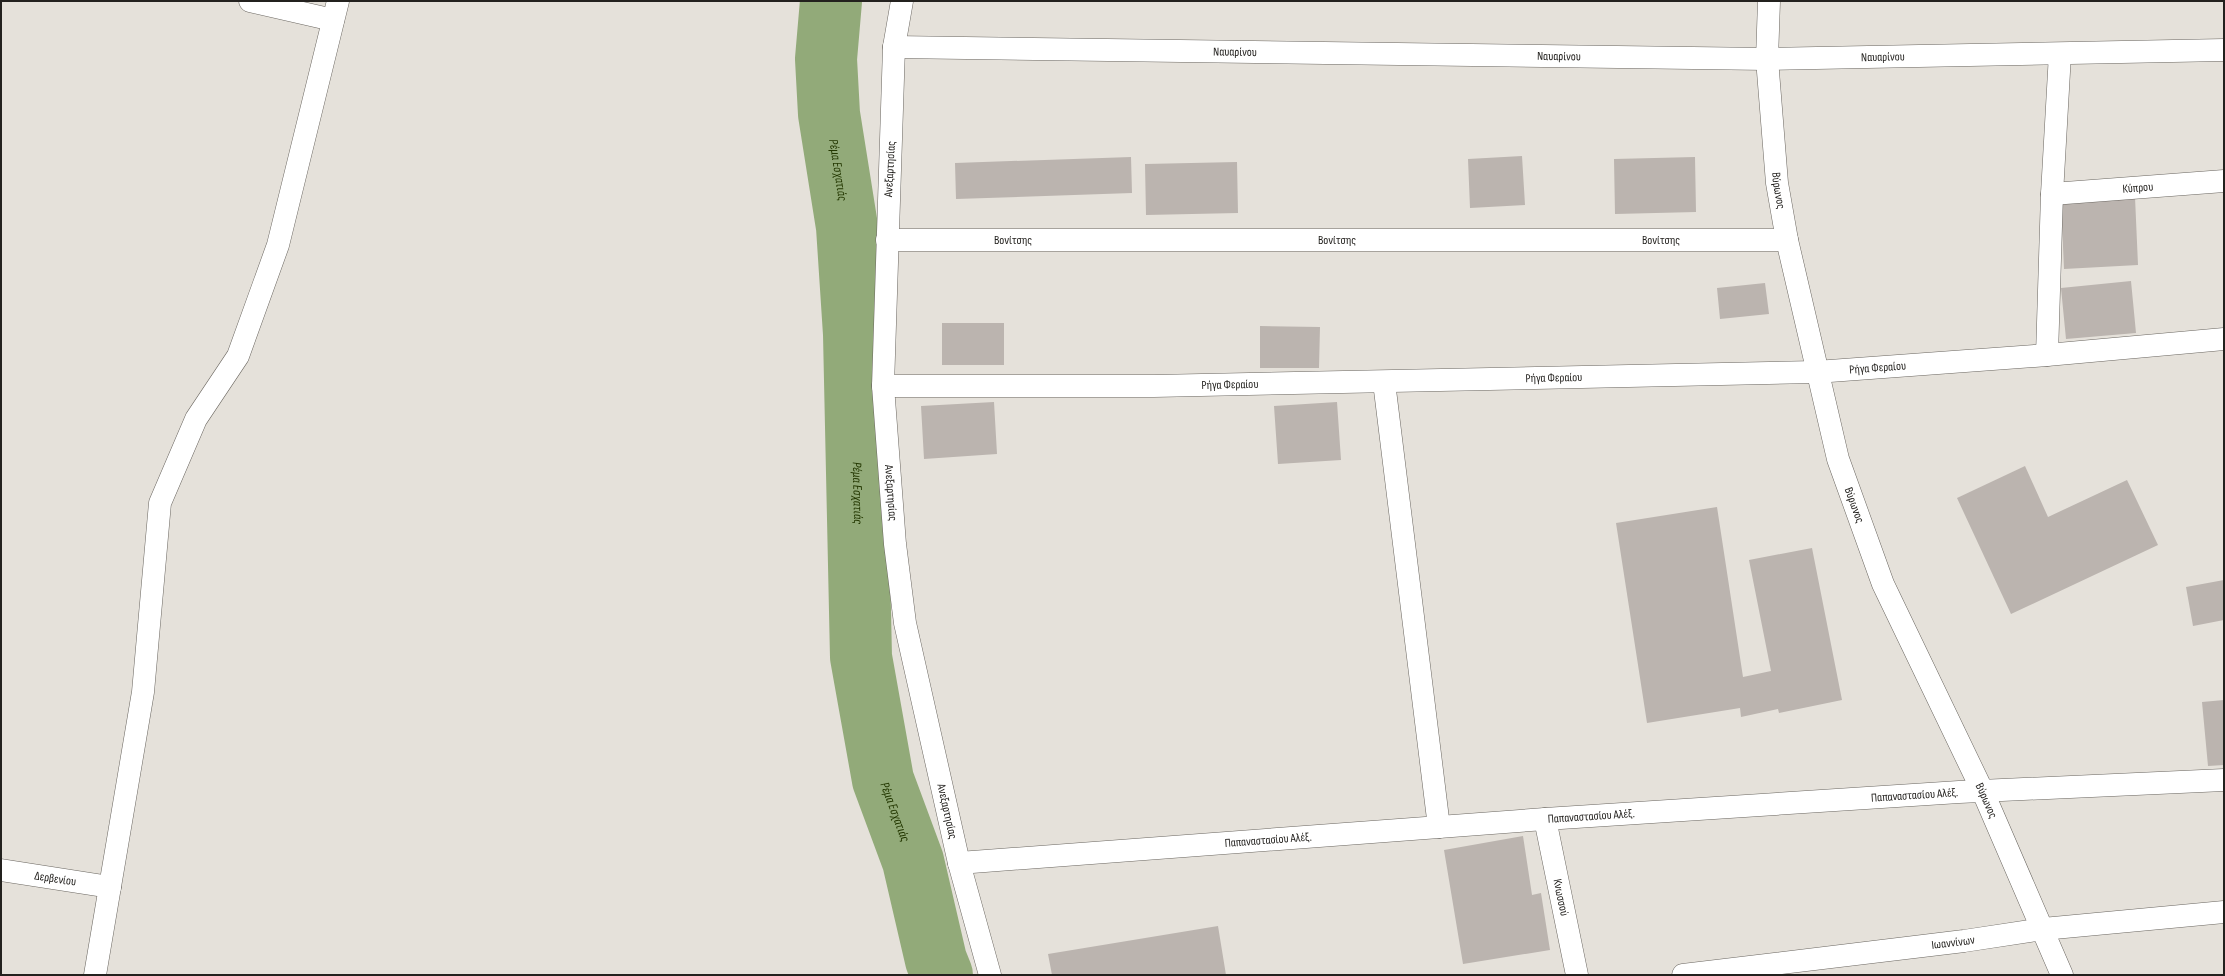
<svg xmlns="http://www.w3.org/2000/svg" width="2225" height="976" font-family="'Sofia Sans Condensed',sans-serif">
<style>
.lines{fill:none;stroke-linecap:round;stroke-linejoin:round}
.river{stroke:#92aa79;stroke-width:62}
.building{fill:#bbb4af}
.street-casing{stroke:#6a6660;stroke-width:23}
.street{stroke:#fff;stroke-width:22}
.labels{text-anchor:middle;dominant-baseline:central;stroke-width:3;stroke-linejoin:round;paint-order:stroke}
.street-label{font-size:12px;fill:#23211e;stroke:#fff}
.water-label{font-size:13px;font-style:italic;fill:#233700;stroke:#fff}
</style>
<rect width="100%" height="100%" fill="#e5e1da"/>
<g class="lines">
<path class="river" id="s1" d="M 831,1 L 826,59 L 829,114 L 847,227 L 854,334 L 861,657 L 883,780 L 913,861 L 936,960 L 942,975"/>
</g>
<path class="building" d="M 1522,156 L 1525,205 L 1470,208 L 1468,159 Z
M 1131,157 L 1132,193 L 956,199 L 955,163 Z
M 1695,157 L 1696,212 L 1615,214 L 1614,159 Z
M 1237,162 L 1238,213 L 1146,215 L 1145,164 Z
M 2135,197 L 2138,265 L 2064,269 L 2061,200 Z
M 2131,281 L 2136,333 L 2066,339 L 2061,288 Z
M 1765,283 L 1769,314 L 1720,319 L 1717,288 Z
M 942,323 L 1004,323 L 1004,365 L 942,365 Z
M 1260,326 L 1320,327 L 1319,368 L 1260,368 Z
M 994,402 L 997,454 L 924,459 L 921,406 Z
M 1337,402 L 1341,460 L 1278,464 L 1274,406 Z
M 2025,466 L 2048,517 L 2127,480 L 2158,545 L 2011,614 L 1957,498 Z
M 1717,507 L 1743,677 L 1771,671 L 1749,560 L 1812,548 L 1842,700 L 1779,713 L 1778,709 L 1741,717 L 1740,708 L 1647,723 L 1616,523 Z
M 2224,580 L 2224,620 L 2193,626 L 2186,587 Z
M 2224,700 L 2224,765 L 2208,766 L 2202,702 Z
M 1523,836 L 1532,895 L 1541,893 L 1550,950 L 1463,964 L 1444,850 Z
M 1218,926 L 1226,975 L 1052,975 L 1048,954 Z"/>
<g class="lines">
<defs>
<g id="street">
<path d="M 250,1 L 333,20"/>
<path id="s2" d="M 902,1 L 894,47 L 883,386 L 895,544 L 905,623 L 959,863 L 990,975"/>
<path id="s3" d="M 1769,1 L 1767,59 L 1777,183 L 1787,240 L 1838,459 L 1883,584 L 1983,792 L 2062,975"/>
<path id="s4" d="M 894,47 L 1767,59 L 2224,50"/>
<path id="s5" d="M 2052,194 L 2224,181"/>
<path id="s6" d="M 887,240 L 1787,240"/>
<path d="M 2047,355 L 2052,194 L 2060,54"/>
<path d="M 1384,382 L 1439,827"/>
<path id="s7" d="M 883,386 L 1154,386 L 1816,372 L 2047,355 L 2224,339"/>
<path id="s8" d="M 1545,819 L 1577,975"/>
<path id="s9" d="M 959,863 L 1545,819 L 1959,792 L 2224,780"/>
<path id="s10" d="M 1,870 L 110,887"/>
<path d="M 95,975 L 143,692 L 160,503 L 196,419 L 238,356 L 278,245 L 338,1"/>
<path id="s11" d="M 1683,975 L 1964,941 L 2043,929 L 2224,912"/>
</g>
</defs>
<use href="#street" class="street-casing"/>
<use href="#street" class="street"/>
</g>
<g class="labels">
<g class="street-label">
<text stroke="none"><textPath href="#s4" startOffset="341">Ναυαρίνου</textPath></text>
<text stroke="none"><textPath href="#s4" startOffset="665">Ναυαρίνου</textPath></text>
<text stroke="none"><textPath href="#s4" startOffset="989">Ναυαρίνου</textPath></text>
<text transform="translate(890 169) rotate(-87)">Ανεξαρτησίας</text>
<text stroke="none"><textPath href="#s5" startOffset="86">Κύπρου</textPath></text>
<text stroke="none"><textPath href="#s3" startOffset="190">Βύρωνος</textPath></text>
<text stroke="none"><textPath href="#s6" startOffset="126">Βονίτσης</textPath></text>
<text stroke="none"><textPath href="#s6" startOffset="450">Βονίτσης</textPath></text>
<text stroke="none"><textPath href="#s6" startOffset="774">Βονίτσης</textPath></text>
<text stroke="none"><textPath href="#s7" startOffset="995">Ρήγα Φεραίου</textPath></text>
<text stroke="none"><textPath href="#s7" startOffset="671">Ρήγα Φεραίου</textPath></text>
<text stroke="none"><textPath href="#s7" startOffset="347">Ρήγα Φεραίου</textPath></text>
<text stroke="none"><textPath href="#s2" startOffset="493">Ανεξαρτησίας</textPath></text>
<text stroke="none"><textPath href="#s3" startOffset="514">Βύρωνος</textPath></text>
<text stroke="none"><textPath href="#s9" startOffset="958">Παπαναστασίου Αλέξ.</textPath></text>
<text stroke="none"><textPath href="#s3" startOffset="838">Βύρωνος</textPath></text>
<text stroke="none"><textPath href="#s2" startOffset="817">Ανεξαρτησίας</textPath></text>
<text stroke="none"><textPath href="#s9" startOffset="634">Παπαναστασίου Αλέξ.</textPath></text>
<text stroke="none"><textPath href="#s9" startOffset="310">Παπαναστασίου Αλέξ.</textPath></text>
<text stroke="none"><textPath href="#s10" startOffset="55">Δερβενίου</textPath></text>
<text stroke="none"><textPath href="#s8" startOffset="80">Κνωσσού</textPath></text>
<text stroke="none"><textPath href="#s11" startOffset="272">Ιωαννίνων</textPath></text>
</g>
<g class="water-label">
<text stroke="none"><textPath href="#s1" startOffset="170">Ρέμα Εσχατιάς</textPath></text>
<text stroke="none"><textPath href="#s1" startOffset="494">Ρέμα Εσχατιάς</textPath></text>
<text stroke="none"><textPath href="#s1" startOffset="817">Ρέμα Εσχατιάς</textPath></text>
</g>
</g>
<rect width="2225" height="976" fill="none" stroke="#23211e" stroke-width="4"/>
</svg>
